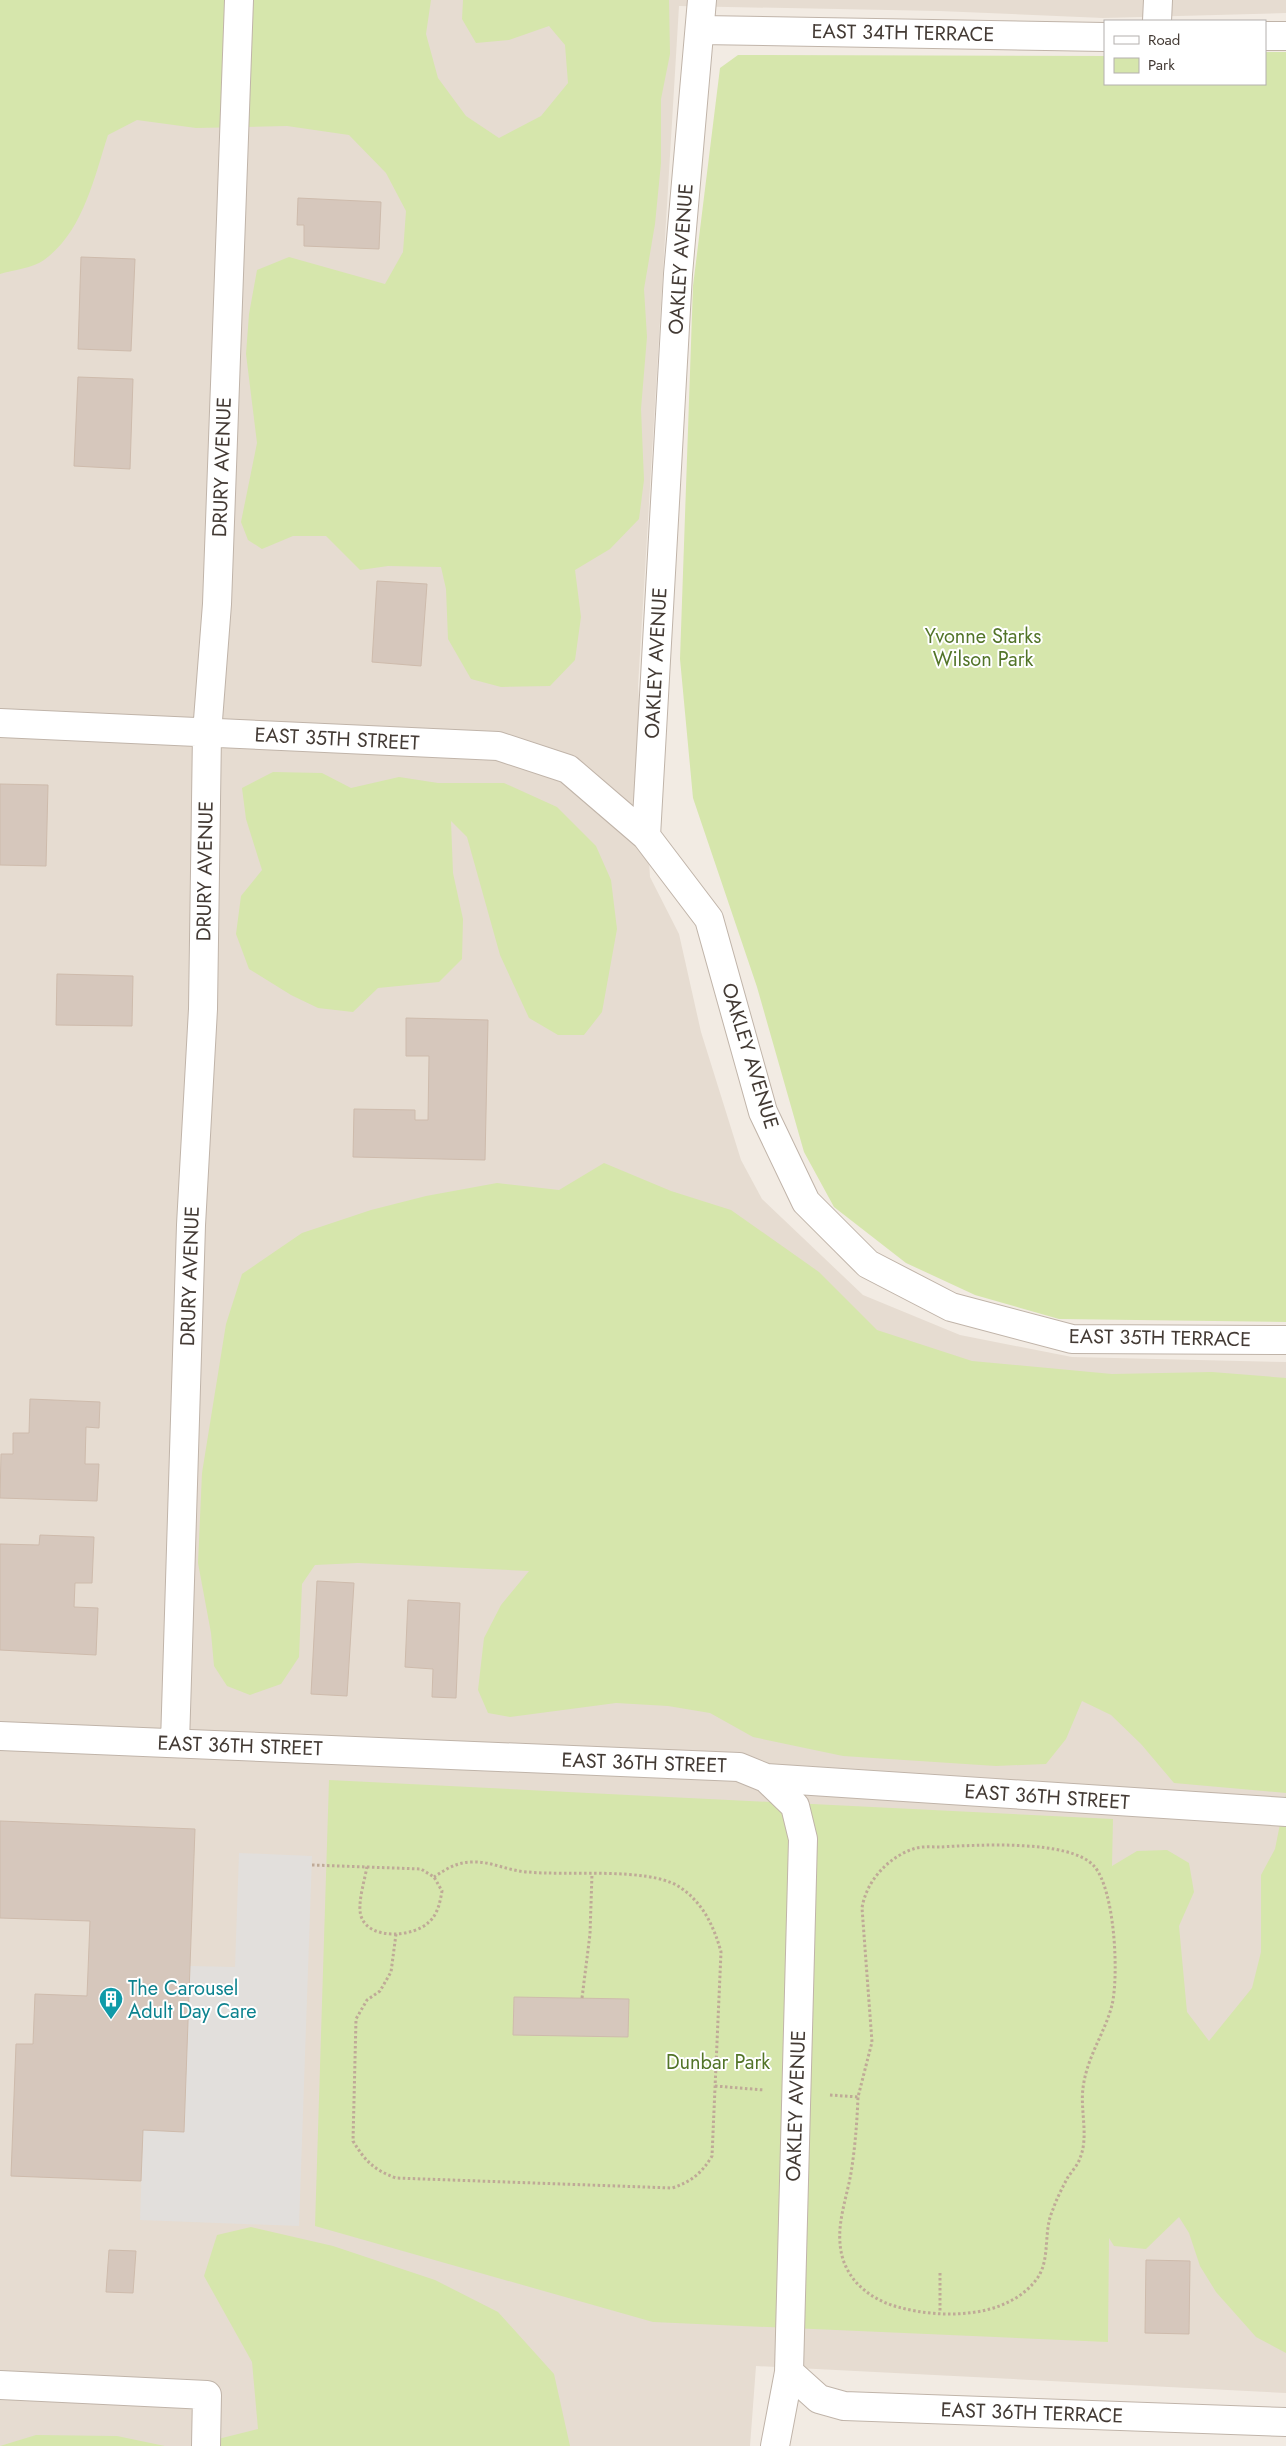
<svg xmlns="http://www.w3.org/2000/svg" width="1286" height="2446" font-family="Jost,sans-serif">
<style>
.residential{fill:#e6dcd1}
.green{fill:#d6e6ac}
.parking{fill:#e2dfdc}
.building{fill:#d6c7bc;stroke:#cebbac}
.lines{fill:none;stroke-linecap:round;stroke-linejoin:round}
.minor-casing{stroke:#c0b4a9;stroke-width:30}
.path{stroke:#bfaa97;stroke-width:3;stroke-dasharray:2.5 2.5;stroke-linecap:butt}
.minor{stroke:#fff;stroke-width:28}
.labels{text-anchor:middle;dominant-baseline:central;stroke-width:4;stroke-linejoin:round;paint-order:stroke}
.street-label{font-size:20px;fill:#433a34;stroke:#fff}
.park-label{font-size:20px;fill:#527428;stroke:#fff}
.culture-label{font-size:20px;fill:#0d838f;stroke:#fff;text-anchor:start}
</style>
<rect width="100%" height="100%" fill="#f2ebe3"/>
<path class="residential" d="M 0,0 L 1286,0 L 1286,13 L 1103,18 L 939,11 L 679,6 L 638,686 L 650,877 L 679,934 L 701,1032 L 741,1160 L 762,1199 L 863,1295 L 960,1335 L 1072,1357 L 1286,1362 L 1286,2393 L 756,2366 L 750,2446 L 0,2446 Z"/>
<path class="green" d="M 0,0 L 431,0 L 426,34 L 438,78 L 466,116 L 499,138 L 541,116 L 568,83 L 565,45 L 549,26 L 509,40 L 476,43 L 462,19 L 463,0 L 669,0 L 670,54 L 661,99 L 661,163 L 655,224 L 644,289 L 647,337 L 641,409 L 644,480 L 639,519 L 610,549 L 575,570 L 581,617 L 575,660 L 550,686 L 501,687 L 471,679 L 448,639 L 446,589 L 441,567 L 388,566 L 360,570 L 326,536 L 293,536 L 262,549 L 248,540 L 241,522 L 257,443 L 246,354 L 249,314 L 257,270 L 289,257 L 385,284 L 403,252 L 406,211 L 386,173 L 349,135 L 287,126 L 196,128 L 137,120 L 108,135 C 94,178 83,232 44,260 C 33,268 13,270 0,274 Z
M 1265,52 L 1286,52 L 1286,1322 L 1059,1319 L 975,1295 L 906,1263 L 834,1207 L 804,1152 L 757,987 L 693,798 L 680,659 L 693,286 L 720,68 L 738,55 L 1105,56 L 1105,84 L 1265,84 Z
M 273,772 L 322,773 L 351,788 L 399,777 L 438,783 L 504,783 L 557,807 L 596,846 L 611,880 L 617,929 L 602,1012 L 584,1035 L 558,1035 L 529,1018 L 500,955 L 467,837 L 451,821 L 453,873 L 463,919 L 462,959 L 439,982 L 378,988 L 353,1012 L 318,1008 L 291,995 L 249,969 L 236,934 L 241,896 L 262,870 L 246,819 L 242,788 Z
M 604,1163 L 671,1191 L 731,1210 L 819,1272 L 877,1330 L 972,1361 L 1112,1374 L 1212,1372 L 1286,1378 L 1286,1793 L 1174,1783 L 1141,1744 L 1111,1715 L 1082,1701 L 1066,1739 L 1046,1764 L 996,1766 L 843,1756 L 753,1737 L 710,1713 L 668,1706 L 616,1703 L 510,1717 L 488,1713 L 478,1690 L 484,1638 L 501,1605 L 529,1571 L 358,1563 L 315,1565 L 302,1584 L 299,1657 L 281,1684 L 250,1695 L 227,1686 L 214,1666 L 211,1633 L 198,1563 L 202,1473 L 226,1324 L 242,1274 L 302,1233 L 371,1210 L 426,1196 L 497,1183 L 559,1190 Z
M 329,1780 L 1113,1819 L 1112,1866 L 1137,1851 L 1167,1850 L 1189,1863 L 1194,1892 L 1179,1926 L 1187,2012 L 1209,2041 L 1252,1988 L 1261,1952 L 1261,1875 L 1275,1849 L 1286,1794 L 1286,2353 L 1256,2337 L 1216,2292 L 1200,2266 L 1189,2233 L 1179,2217 L 1146,2249 L 1114,2246 L 1109,2238 L 1108,2342 L 653,2322 L 315,2226 Z
M 251,2227 L 333,2246 L 435,2280 L 498,2312 L 554,2374 L 570,2446 L 190,2446 L 258,2429 L 252,2362 L 204,2276 L 217,2235 Z
M 36,2435 L 117,2436 L 165,2446 L 0,2446 Z"/>
<path class="parking" d="M 239,1853 L 312,1856 L 299,2226 L 140,2220 L 143,2130 L 183,2132 L 190,1966 L 235,1967 Z"/>
<path class="building" d="M 298,198 L 381,202 L 379,249 L 304,246 L 304,225 L 297,225 Z
M 81,257 L 135,259 L 131,351 L 78,349 Z
M 78,377 L 133,379 L 130,469 L 74,466 Z
M 377,581 L 427,584 L 421,666 L 372,662 Z
M 0,784 L 48,785 L 46,866 L 0,865 Z
M 57,974 L 133,976 L 132,1026 L 56,1025 Z
M 406,1018 L 488,1020 L 485,1160 L 353,1157 L 354,1109 L 415,1110 L 415,1120 L 428,1120 L 429,1056 L 406,1056 Z
M 30,1399 L 100,1402 L 99,1428 L 86,1427 L 85,1464 L 99,1464 L 97,1501 L 0,1498 L 1,1454 L 13,1454 L 13,1433 L 29,1433 Z
M 40,1535 L 94,1537 L 92,1583 L 75,1583 L 74,1607 L 98,1608 L 96,1655 L 0,1650 L 0,1544 L 39,1545 Z
M 317,1581 L 354,1583 L 347,1696 L 311,1694 Z
M 408,1600 L 460,1603 L 456,1698 L 432,1697 L 433,1669 L 405,1667 Z
M 0,1821 L 195,1829 L 184,2132 L 143,2130 L 141,2181 L 11,2176 L 16,2044 L 33,2044 L 35,1994 L 87,1996 L 90,1921 L 0,1918 Z
M 514,1997 L 629,1999 L 628,2037 L 513,2035 Z
M 109,2250 L 136,2251 L 133,2293 L 106,2292 Z
M 1146,2260 L 1190,2261 L 1189,2334 L 1145,2333 Z"/>
<g class="lines">
<defs>
<path id="minor" d="M 1157,21 L 1158,0
M 701,30 L 1105,37
M 1265,36 L 1286,36
M 0,723 L 498,746 L 568,769 L 646,836 L 709,919 L 763,1112 L 806,1202 L 868,1264 L 951,1307 L 1072,1339 L 1286,1340
M 646,836 L 678,274 L 702,0
M 0,1736 L 739,1767 L 766,1778 L 1286,1812
M 175,1743 L 191,1225 L 203,1009 L 207,733 L 217,604 L 239,0
M 766,1778 L 795,1806 L 803,1839 L 789,2372 L 775,2446
M 789,2372 L 819,2399 L 844,2406 L 1286,2422
M 0,2385 L 207,2395 L 206,2446"/>
</defs>
<use href="#minor" class="minor-casing"/>
<path class="path" d="M 312,1865 L 421,1869 L 434,1877 L 442,1891 C 440,1902 438,1914 429,1922 C 414,1937 369,1941 361,1916 C 357,1903 365,1880 367,1866
M 396,1934 L 391,1972 L 380,1991 L 367,2000 L 356,2019 L 353,2141 C 365,2161 374,2170 396,2178 L 672,2188 C 691,2182 702,2173 712,2156 L 721,1952 C 714,1926 702,1901 678,1886 C 646,1867 567,1876 528,1872 C 508,1871 491,1861 472,1862 C 457,1862 446,1869 434,1877
M 582,1998 L 590,1934 L 592,1874
M 715,2086 L 764,2090
M 830,2095 L 858,2097 L 872,2042 L 862,1908 C 866,1882 887,1858 913,1849 C 921,1846 931,1847 940,1847 C 976,1845 1070,1839 1094,1866 C 1115,1890 1119,1975 1112,2005 C 1105,2033 1087,2056 1083,2088 C 1080,2110 1089,2137 1080,2158 C 1078,2165 1072,2171 1068,2177 C 1062,2188 1056,2200 1052,2212 C 1043,2233 1051,2261 1036,2280 C 1006,2319 941,2319 898,2307 C 868,2299 842,2277 840,2243 C 838,2220 847,2196 851,2173 C 855,2148 857,2123 858,2097
M 940,2273 L 940,2313"/>
<use href="#minor" class="minor"/>
</g>
<defs>
<symbol id="building-pin" viewBox="-11 -11 22 30"><path d="M0 17L-7.5 6A9.5 9.5 0 1 1 7.5 6Z" fill="#0f9aa8" stroke="#fff"/><path d="M-4-6H4V6H1V3H-1V6H-4ZM-2.5-4.3h1.7v1.8h-1.7ZM.8-4.3h1.7v1.8H.8ZM-2.5-1h1.7V.8h-1.7ZM.8-1h1.7V.8H.8Z" fill="#fff"/></symbol>
</defs>
<g fill-rule="evenodd">
<use href="#building-pin" x="97" y="1985" width="28" height="38"/>
</g>
<g class="labels">
<g class="street-label">
<text transform="translate(903 33) rotate(1)">EAST 34TH TERRACE</text>
<text transform="translate(681 259) rotate(-86)">OAKLEY AVENUE</text>
<text transform="translate(222 467) rotate(-88)">DRURY AVENUE</text>
<text transform="translate(656 663) rotate(-87)">OAKLEY AVENUE</text>
<text transform="translate(337 739) rotate(3)">EAST 35TH STREET</text>
<text transform="translate(205 871) rotate(-89)">DRURY AVENUE</text>
<text transform="translate(750 1056) rotate(73)">OAKLEY AVENUE</text>
<text transform="translate(190 1276) rotate(-88)">DRURY AVENUE</text>
<text transform="translate(1160 1338) rotate(1)">EAST 35TH TERRACE</text>
<text transform="translate(240 1746) rotate(2)">EAST 36TH STREET</text>
<text transform="translate(644 1763) rotate(2)">EAST 36TH STREET</text>
<text transform="translate(1047 1797) rotate(4)">EAST 36TH STREET</text>
<text transform="translate(796 2106) rotate(-88)">OAKLEY AVENUE</text>
<text transform="translate(1032 2413) rotate(2)">EAST 36TH TERRACE</text>
</g>
<g class="park-label">
<text x="983" y="636">Yvonne Starks<tspan x="983" dy="23">Wilson Park</tspan></text>
<text x="718" y="2062">Dunbar Park</text>
</g>
<g class="culture-label">
<text x="128" y="1988">The Carousel<tspan x="128" dy="23">Adult Day Care</tspan></text>
</g>
</g>
<rect x="1104" y="20" width="162" height="65" fill="#ffffff" stroke="#b4b0ae"/>
<rect x="1114" y="36" width="25" height="8" fill="#ffffff" stroke="#b4b0ae"/>
<text x="1148" y="45" font-size="15" fill="#433a34">Road</text>
<rect x="1114" y="58" width="25" height="15" fill="#d6e6ac" stroke="#b4b0ae"/>
<text x="1148" y="70" font-size="15" fill="#433a34">Park</text>
</svg>
